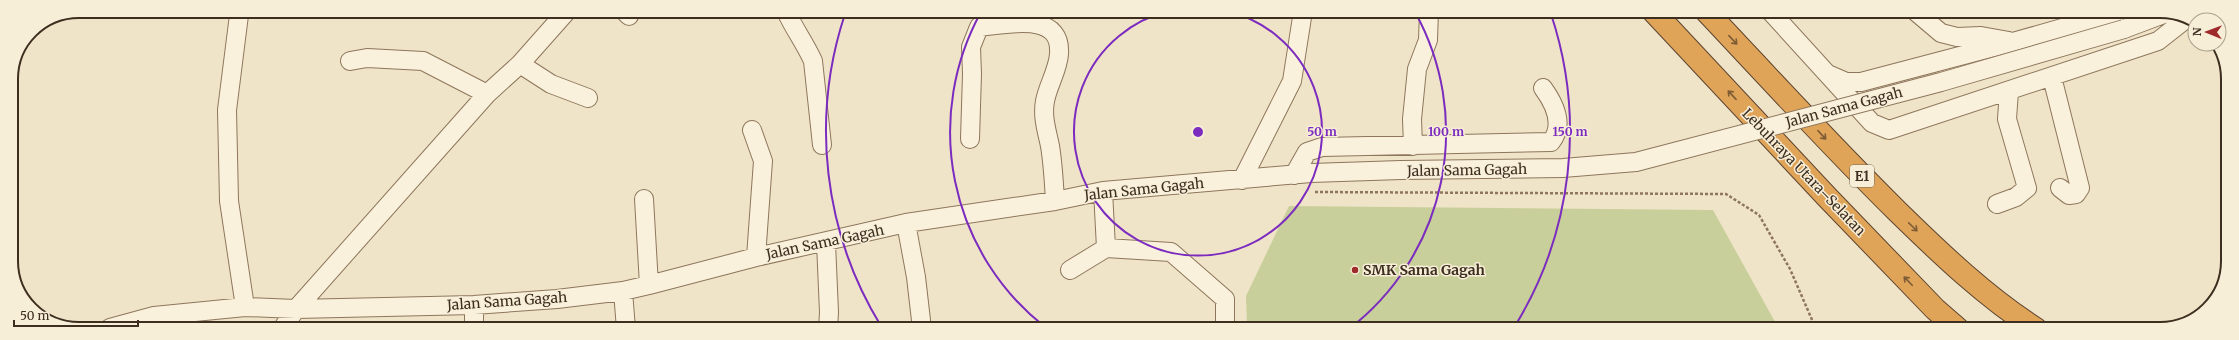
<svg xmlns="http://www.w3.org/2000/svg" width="2239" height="340" font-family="Merriweather,serif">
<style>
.green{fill:#c9cf9b}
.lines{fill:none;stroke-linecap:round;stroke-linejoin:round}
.minor-casing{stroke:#8d765c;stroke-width:20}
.highway-casing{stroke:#5b4430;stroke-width:24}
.path{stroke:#8d765c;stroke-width:2.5;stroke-dasharray:3 2;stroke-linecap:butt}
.minor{stroke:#faf1dc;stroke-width:18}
.highway{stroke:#e0a458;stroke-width:22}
.minor-bridge-casing{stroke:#8d765c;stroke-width:20;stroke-linecap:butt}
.minor-bridge{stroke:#faf1dc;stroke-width:18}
.oneway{stroke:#7e5d36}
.ring{fill:none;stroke:#7b2cbf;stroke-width:2}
.poi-dot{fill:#9e2a2b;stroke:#f7eed8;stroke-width:1.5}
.labels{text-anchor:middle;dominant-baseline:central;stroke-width:3;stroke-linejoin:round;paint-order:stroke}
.shield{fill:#f7eed8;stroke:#756857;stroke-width:1}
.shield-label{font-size:13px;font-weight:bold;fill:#3d2e20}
.street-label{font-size:14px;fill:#3d2e20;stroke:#f7eed8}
.poi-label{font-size:14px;font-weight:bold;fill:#3d2e20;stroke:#f7eed8;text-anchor:start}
.rim{fill:none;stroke:#3d2e20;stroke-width:2}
.centre{fill:#7b2cbf;stroke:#f7eed8;stroke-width:2}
.ring-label{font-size:12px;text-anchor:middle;font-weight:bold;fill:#7b2cbf;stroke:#f7eed8;stroke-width:3;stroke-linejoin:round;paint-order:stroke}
</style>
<rect width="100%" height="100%" fill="#f0e4c8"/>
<path class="green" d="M 1289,206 L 1713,210 L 1779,329 L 1247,329 L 1246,296 Z"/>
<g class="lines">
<defs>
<path id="minor" d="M 624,11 L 629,16
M 786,11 C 794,29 805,43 813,61 L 822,145
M 1770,11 L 1872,123 L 1889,130 L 2158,41 L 2186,19
M 1915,11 L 1941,33 L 1957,37 L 1981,36 L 2009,41
M 239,15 L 227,110 L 229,201 L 245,307
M 2124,29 L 2169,12
M 350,61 L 367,58 L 423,61 L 487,94
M 520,64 L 551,84 L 588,98
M 1830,75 L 1846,82 L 1861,82 L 2013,42 L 2118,12
M 2052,77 L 2080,188 L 2076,194 L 2069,195 L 2060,188
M 752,130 L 763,161 L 756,257
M 970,139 L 972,74 L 971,47 L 979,27 C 1006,25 1062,10 1059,54 C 1058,70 1048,85 1045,101 C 1042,117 1047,131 1050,146 C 1053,164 1054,183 1055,201
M 1413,146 L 1412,119 L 1417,69 L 1428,40 L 1429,11
M 1294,175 L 1307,152 L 1322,147 L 1551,142 C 1565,125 1554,103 1543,88
M 1242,180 L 1292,81 L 1303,11
M 1103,191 L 1106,248 L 1171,252 L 1225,299 L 1225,329
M 644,199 L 649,285
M 1997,204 L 2016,197 L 2027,188 L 2007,119 L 2009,91
M 906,223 L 916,277 L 922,329
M 826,243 L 829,312 L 828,329
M 1070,270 L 1106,248
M 623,291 L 626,329
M 474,305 L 474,329
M 110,328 L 154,316 L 245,307 L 296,309 L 474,305 L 557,299 L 623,291 L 649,285 L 756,257 L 906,223 L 1055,201 L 1103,191 L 1311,173 L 1401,170
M 282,329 L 296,309 L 487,94 L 520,64 L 567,11"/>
<path id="highway" d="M 1653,11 L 1827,197 L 1935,309 L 1958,329
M 1706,11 C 1770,79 1832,147 1898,212 C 1941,254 1986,297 2036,329"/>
</defs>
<use href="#minor" class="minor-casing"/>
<use href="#highway" class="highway-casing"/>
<path class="path" d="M 1315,192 L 1726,194 L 1759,215 L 1790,269 L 1816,329"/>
<use href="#minor" class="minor"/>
<use href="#highway" class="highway"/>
<defs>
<path id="minor-bridge" d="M 1401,170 L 1563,168 L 1636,162 L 1941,82 L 2124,29"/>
</defs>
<use href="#minor-bridge" class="minor-bridge-casing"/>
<use href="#minor-bridge" class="minor-bridge"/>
</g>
<defs><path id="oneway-shaft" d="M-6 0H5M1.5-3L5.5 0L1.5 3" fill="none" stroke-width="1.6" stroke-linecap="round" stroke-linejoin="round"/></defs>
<g class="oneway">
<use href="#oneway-shaft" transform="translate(1733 40) rotate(47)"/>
<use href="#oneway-shaft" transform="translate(1732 95) rotate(-133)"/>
<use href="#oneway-shaft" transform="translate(1822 135) rotate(47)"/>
<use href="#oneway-shaft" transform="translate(1913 227) rotate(44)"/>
<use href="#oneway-shaft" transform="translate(1908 281) rotate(-134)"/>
</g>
<g class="ring">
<path d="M1227 11A124 124 0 1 1 1169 11"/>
<path d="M1045 327A248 248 0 0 1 981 12M1415 12A248 248 0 0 1 1349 329"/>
<path d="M881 326A372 372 0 0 1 845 14M1551 14A372 372 0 0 1 1515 326"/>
</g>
<circle class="poi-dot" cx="1355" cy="270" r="4"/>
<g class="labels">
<rect class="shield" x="1850" y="165" width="24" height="22" rx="3"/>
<g class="shield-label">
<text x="1862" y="176">E1</text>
</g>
<g class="street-label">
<text transform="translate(1844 107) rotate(-15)">Jalan Sama Gagah</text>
<text transform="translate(1467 170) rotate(-1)">Jalan Sama Gagah</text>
<text transform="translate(1804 172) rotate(46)">Lebuhraya Utara–Selatan</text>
<text transform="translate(1144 189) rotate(-6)">Jalan Sama Gagah</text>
<text transform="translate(825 242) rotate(-12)">Jalan Sama Gagah</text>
<text transform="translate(507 301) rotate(-4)">Jalan Sama Gagah</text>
</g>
<g class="poi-label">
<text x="1363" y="270">SMK Sama Gagah</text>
</g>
</g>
<path d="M0 0H2239V340H0ZM79 18H2160A61 61 0 0 1 2221 79V261A61 61 0 0 1 2160 322H79A61 61 0 0 1 18 261V79A61 61 0 0 1 79 18Z" fill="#f7eed8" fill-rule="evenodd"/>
<path class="rim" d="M79 18H2160A61 61 0 0 1 2221 79V261A61 61 0 0 1 2160 322H79A61 61 0 0 1 18 261V79A61 61 0 0 1 79 18Z"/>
<circle cx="1198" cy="132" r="6" class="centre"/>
<g class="ring-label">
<text x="1322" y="136">50 m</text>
<text x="1446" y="136">100 m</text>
<text x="1570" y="136">150 m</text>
</g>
<g transform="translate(2207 32) rotate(271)"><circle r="19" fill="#f7eed8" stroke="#ada18e"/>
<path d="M0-3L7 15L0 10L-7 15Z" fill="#9e2a2b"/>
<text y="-6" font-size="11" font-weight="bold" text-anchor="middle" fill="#3d2e20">N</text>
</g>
<path d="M14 320v6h124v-6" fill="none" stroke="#3d2e20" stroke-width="2"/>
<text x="20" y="320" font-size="12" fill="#3d2e20" stroke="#f7eed8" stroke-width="3" paint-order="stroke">50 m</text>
</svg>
